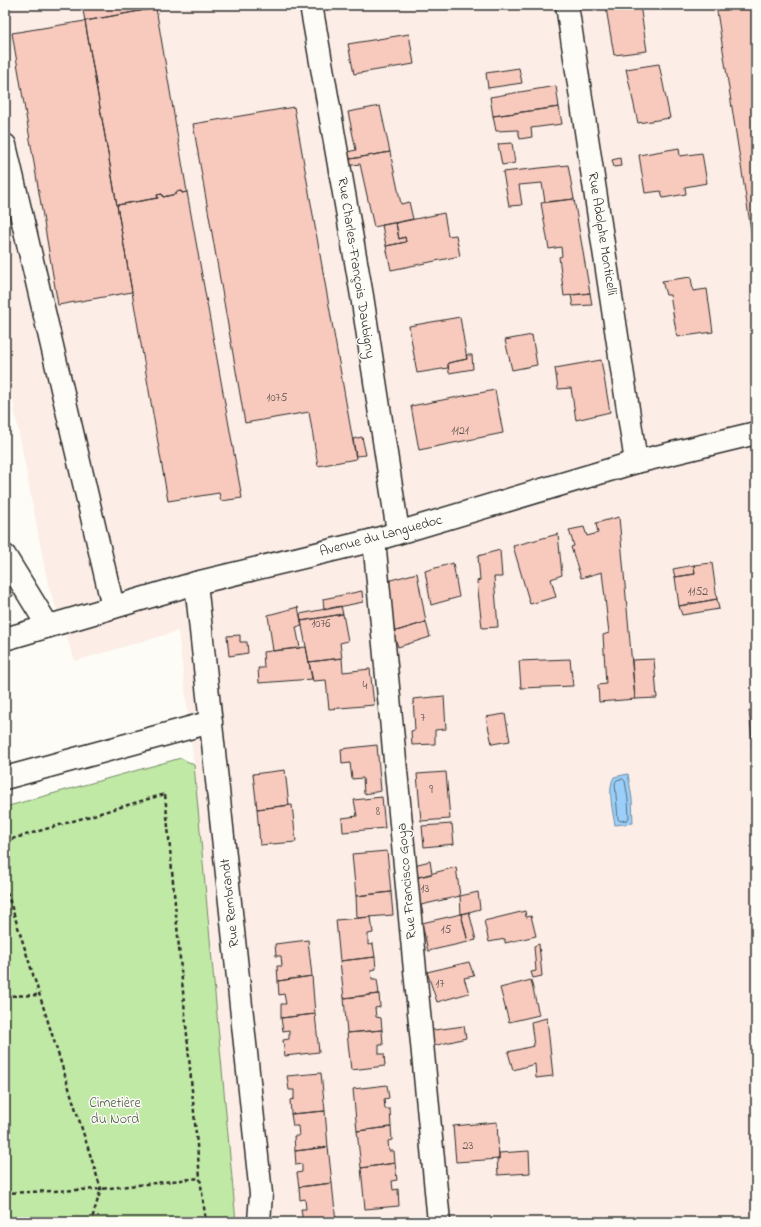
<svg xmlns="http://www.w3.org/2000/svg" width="761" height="1227" font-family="'Indie Flower',sans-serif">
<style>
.built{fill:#fcede6}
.green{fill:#c0e9a5;stroke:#768a68}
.water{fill:#9bcff9;stroke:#6e8da7}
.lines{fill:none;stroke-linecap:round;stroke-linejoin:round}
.shore{stroke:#586d7d;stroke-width:1}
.building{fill:#f8cabd;stroke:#2b2b2b}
.minor-casing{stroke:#2b2b2b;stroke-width:25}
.major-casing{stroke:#2b2b2b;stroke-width:25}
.path{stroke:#2b2b2b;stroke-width:2.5;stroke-dasharray:4 3;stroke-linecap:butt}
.minor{stroke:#fdfcf7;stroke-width:22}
.major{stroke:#fdfcf7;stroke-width:22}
.labels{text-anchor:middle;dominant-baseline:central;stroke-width:3;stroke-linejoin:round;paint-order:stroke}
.number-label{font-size:12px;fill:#5e5350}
.street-label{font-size:14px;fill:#2b2b2b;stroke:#fdfcf7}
.park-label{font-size:14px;fill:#505a4a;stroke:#fdfcf7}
</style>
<rect width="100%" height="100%" fill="#fdfcf7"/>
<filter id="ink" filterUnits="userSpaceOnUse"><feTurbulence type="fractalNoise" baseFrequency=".025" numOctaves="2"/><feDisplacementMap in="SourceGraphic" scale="8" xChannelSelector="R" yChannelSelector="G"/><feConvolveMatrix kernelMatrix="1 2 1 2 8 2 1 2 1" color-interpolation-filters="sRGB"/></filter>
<g filter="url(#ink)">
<path class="built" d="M 5,5 L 756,5 L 756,1222 L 236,1222 L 194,765 L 178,631 L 75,661 L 48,585 L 5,360 Z"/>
<path class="green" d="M 181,758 L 194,765 L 236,1222 L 5,1222 L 5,807 Z"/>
<path class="water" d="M 628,774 L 632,799 L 633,823 L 615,825 C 613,813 607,788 614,777 Z"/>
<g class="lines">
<path class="shore" d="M 623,779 L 625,781 L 628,799 L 629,818 L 627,820 L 620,821 L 618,819 L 615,783 L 617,780 Z"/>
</g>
<path class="building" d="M 82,5 L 155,5 L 156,8 L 85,21 Z
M 627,5 L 640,5 L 647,51 L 614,55 L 606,8 Z
M 716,5 L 756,5 L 756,263 L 749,217 Z
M 156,8 L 187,192 L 182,193 L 181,191 L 176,192 L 176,194 L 163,197 L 162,194 L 157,195 L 158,198 L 117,205 L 85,21 Z
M 85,21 L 132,292 L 58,305 L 12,33 Z
M 409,34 L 414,64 L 354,74 L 348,44 Z
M 659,64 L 670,118 L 638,123 L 626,69 Z
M 519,68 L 522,83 L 488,88 L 486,73 Z
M 556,86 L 559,107 L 493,116 L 490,97 Z
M 380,106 L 390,152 L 345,160 L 343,153 L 356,150 L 348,112 Z
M 294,107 L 356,459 L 318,466 L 309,412 L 245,423 L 193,124 Z
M 559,107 L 562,124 L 531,128 L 532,137 L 520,139 L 518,130 L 496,131 L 493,116 Z
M 512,143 L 515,163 L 502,165 L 498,144 Z
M 679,148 L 680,156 L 702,153 L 707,183 L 685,187 L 686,194 L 663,198 L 661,191 L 645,193 L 639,155 Z
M 390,152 L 401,204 L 409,202 L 413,219 L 374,227 L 360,164 L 346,166 L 345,160 Z
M 620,158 L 621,166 L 614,167 L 612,160 Z
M 568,165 L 574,199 L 545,202 L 542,183 L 519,185 L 522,205 L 509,206 L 503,172 Z
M 181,191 L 182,193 L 187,192 L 242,498 L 221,501 L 219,493 L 168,501 L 117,205 L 158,198 L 157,195 L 162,194 L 163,197 L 176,194 L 176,192 Z
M 574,199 L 590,293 L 564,296 L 559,257 L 562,256 L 561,247 L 549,249 L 541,203 Z
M 444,213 L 448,236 L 456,235 L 460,256 L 391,270 L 386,246 L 406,242 L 405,237 L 399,239 L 396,223 Z
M 393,223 L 396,223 L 399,239 L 405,237 L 406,242 L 386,246 L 382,225 Z
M 691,277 L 693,291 L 707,289 L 713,332 L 677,337 L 670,295 L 666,295 L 662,281 Z
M 590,293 L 592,305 L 573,306 L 571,295 Z
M 460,317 L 467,359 L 448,363 L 448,368 L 417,373 L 409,326 Z
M 532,335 L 537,365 L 512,370 L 505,340 Z
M 466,355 L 472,355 L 473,369 L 449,373 L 448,363 L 467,359 Z
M 601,360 L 610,412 L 576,420 L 571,388 L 558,389 L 555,368 Z
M 495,390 L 503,433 L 419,450 L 411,406 Z
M 362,437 L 366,455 L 356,456 L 353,439 Z
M 619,517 L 635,699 L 599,702 L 598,685 L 606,684 L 603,635 L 609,633 L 602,572 L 581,578 L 571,547 L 574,546 L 569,530 L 584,527 L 587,536 L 598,533 L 596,523 Z
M 558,534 L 562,575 L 551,579 L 556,597 L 530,604 L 513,546 Z
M 500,550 L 502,577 L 494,577 L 498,627 L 482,628 L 477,581 L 480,580 L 478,556 Z
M 453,563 L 459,597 L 431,605 L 425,571 Z
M 712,563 L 717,599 L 679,606 L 675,577 L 695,574 L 694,565 Z
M 694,565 L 695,574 L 675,577 L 673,569 Z
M 417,573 L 426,622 L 393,632 L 387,581 Z
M 5,582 L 13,596 L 5,598 Z
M 362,591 L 363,602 L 324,610 L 323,599 Z
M 717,599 L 719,609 L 682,615 L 679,606 Z
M 341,606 L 343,614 L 301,621 L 300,614 Z
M 298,607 L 302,626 L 296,627 L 300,648 L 273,651 L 268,615 Z
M 343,614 L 348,641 L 340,643 L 342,658 L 309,662 L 301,621 Z
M 426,622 L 430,637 L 398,647 L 393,632 Z
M 240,635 L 240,642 L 247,642 L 248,653 L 229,656 L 227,636 Z
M 306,647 L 312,679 L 259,683 L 258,668 L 264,668 L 263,652 Z
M 342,658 L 343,672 L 370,669 L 374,705 L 329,709 L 326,680 L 313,681 L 309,662 Z
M 570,659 L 573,686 L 521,688 L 519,661 Z
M 654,659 L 657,698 L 635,699 L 632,660 Z
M 444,696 L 446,729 L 435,730 L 435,744 L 412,745 L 411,731 L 415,730 L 413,699 Z
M 756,710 L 756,737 L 752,738 L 749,711 Z
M 505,714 L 510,741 L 492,744 L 486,717 Z
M 756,737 L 756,748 L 752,749 L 752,738 Z
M 377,745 L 381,791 L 364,794 L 363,778 L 352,779 L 350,763 L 342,764 L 341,749 Z
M 285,770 L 289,805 L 257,809 L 253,774 Z
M 446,772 L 450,819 L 421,821 L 417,774 Z
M 382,797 L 385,828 L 343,832 L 342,818 L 357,816 L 354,800 Z
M 292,805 L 296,842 L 260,845 L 257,809 Z
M 452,824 L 454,844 L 424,847 L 422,826 Z
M 387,851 L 391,892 L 356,896 L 352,854 Z
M 430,861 L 432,874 L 411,879 L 410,866 Z
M 456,867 L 460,896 L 421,905 L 423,913 L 415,914 L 411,879 Z
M 391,892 L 393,915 L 357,918 L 356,896 Z
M 478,892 L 480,909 L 461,914 L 460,896 Z
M 525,911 L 526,917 L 531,916 L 536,936 L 505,943 L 505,939 L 489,942 L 484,921 Z
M 469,912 L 476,940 L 468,942 L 461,914 Z
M 461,914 L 468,942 L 428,951 L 422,923 Z
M 371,917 L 373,933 L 368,934 L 368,945 L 373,944 L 375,957 L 340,961 L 336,920 Z
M 308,940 L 312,976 L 278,981 L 277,966 L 282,966 L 281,956 L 276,956 L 275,944 Z
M 539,944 L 542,976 L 533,978 L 531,972 L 536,971 L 534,946 Z
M 375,957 L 376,969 L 371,970 L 372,979 L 377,979 L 379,994 L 344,998 L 340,961 Z
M 469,962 L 474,976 L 464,978 L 469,993 L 437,1002 L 427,972 Z
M 312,976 L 315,1014 L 281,1018 L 281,1004 L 286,1004 L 284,994 L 279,995 L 278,981 Z
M 531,980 L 539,1015 L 509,1022 L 500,988 Z
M 379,994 L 380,1007 L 375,1008 L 376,1017 L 381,1018 L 382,1030 L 347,1033 L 344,998 Z
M 315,1014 L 319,1052 L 285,1056 L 283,1040 L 289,1039 L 289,1030 L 283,1031 L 281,1018 Z
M 547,1018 L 553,1076 L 536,1078 L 535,1064 L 513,1070 L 508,1052 L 534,1046 L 531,1022 Z
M 464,1026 L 466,1038 L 429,1047 L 427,1031 Z
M 382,1030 L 383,1045 L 379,1045 L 379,1054 L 384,1054 L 385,1066 L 351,1070 L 347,1033 Z
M 321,1073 L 325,1111 L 291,1114 L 290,1100 L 294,1099 L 294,1090 L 289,1090 L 287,1076 Z
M 387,1085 L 389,1098 L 384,1099 L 385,1109 L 390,1109 L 391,1127 L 357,1131 L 353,1089 Z
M 325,1111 L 328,1147 L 295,1151 L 294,1136 L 299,1136 L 298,1126 L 293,1126 L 291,1114 Z
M 497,1122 L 499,1159 L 456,1162 L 453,1126 Z
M 391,1127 L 392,1140 L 388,1141 L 389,1151 L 394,1151 L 395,1163 L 361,1168 L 357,1131 Z
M 328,1147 L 332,1183 L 299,1187 L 297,1173 L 302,1172 L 302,1164 L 296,1165 L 295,1151 Z
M 529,1151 L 530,1173 L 498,1175 L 497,1159 L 499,1159 L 499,1153 Z
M 395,1163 L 397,1180 L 392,1181 L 393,1190 L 398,1189 L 399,1206 L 365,1209 L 361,1168 Z
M 332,1183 L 336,1222 L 303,1222 L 301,1209 L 306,1209 L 305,1199 L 300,1200 L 299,1187 Z"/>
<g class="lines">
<defs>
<path id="minor" d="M 311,5 L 362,296 L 398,532
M 567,5 L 636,462
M 5,145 L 113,607
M 374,540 L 439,1222
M 5,556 L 48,626
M 196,583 L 261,1194 L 259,1222
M 5,778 L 211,722"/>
<path id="major" d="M 5,639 L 196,583 L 374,540 L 636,462 L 756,433"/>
</defs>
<use href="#minor" class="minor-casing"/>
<use href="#major" class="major-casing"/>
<path class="path" d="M 5,841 L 165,794 L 200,1178 L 206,1222
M 5,886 L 101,1189 L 91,1222
M 5,996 L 40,995
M 5,1193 L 101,1189 L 200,1178"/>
<use href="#minor" class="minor"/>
<use href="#major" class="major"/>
</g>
</g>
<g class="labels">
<g class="number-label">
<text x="277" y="398">1075</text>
<text x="460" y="431">1121</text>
<text x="698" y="592">1152</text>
<text x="321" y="624">1076</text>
<text x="365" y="686">4</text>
<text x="423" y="718">7</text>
<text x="431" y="790">9</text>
<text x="378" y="812">8</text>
<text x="425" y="889">13</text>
<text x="446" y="930">15</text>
<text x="440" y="984">17</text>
<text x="468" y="1146">23</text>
</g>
<g class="street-label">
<text transform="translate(602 234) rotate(81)">Rue Adolphe Monticelli</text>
<text transform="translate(356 268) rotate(81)">Rue Charles-François Daubigny</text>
<text transform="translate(381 536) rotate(-15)">Avenue du Languedoc</text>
<text transform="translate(407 881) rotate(-95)">Rue Francisco Goya</text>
<text transform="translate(230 903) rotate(-96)">Rue Rembrandt</text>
</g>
<g class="park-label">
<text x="115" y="1103">Cimetière<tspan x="115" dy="16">du Nord</tspan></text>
</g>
</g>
<rect width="761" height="1227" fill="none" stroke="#fdfcf7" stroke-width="20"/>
<rect x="10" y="10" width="741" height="1207" fill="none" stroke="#2b2b2b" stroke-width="1.5" filter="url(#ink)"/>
</svg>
